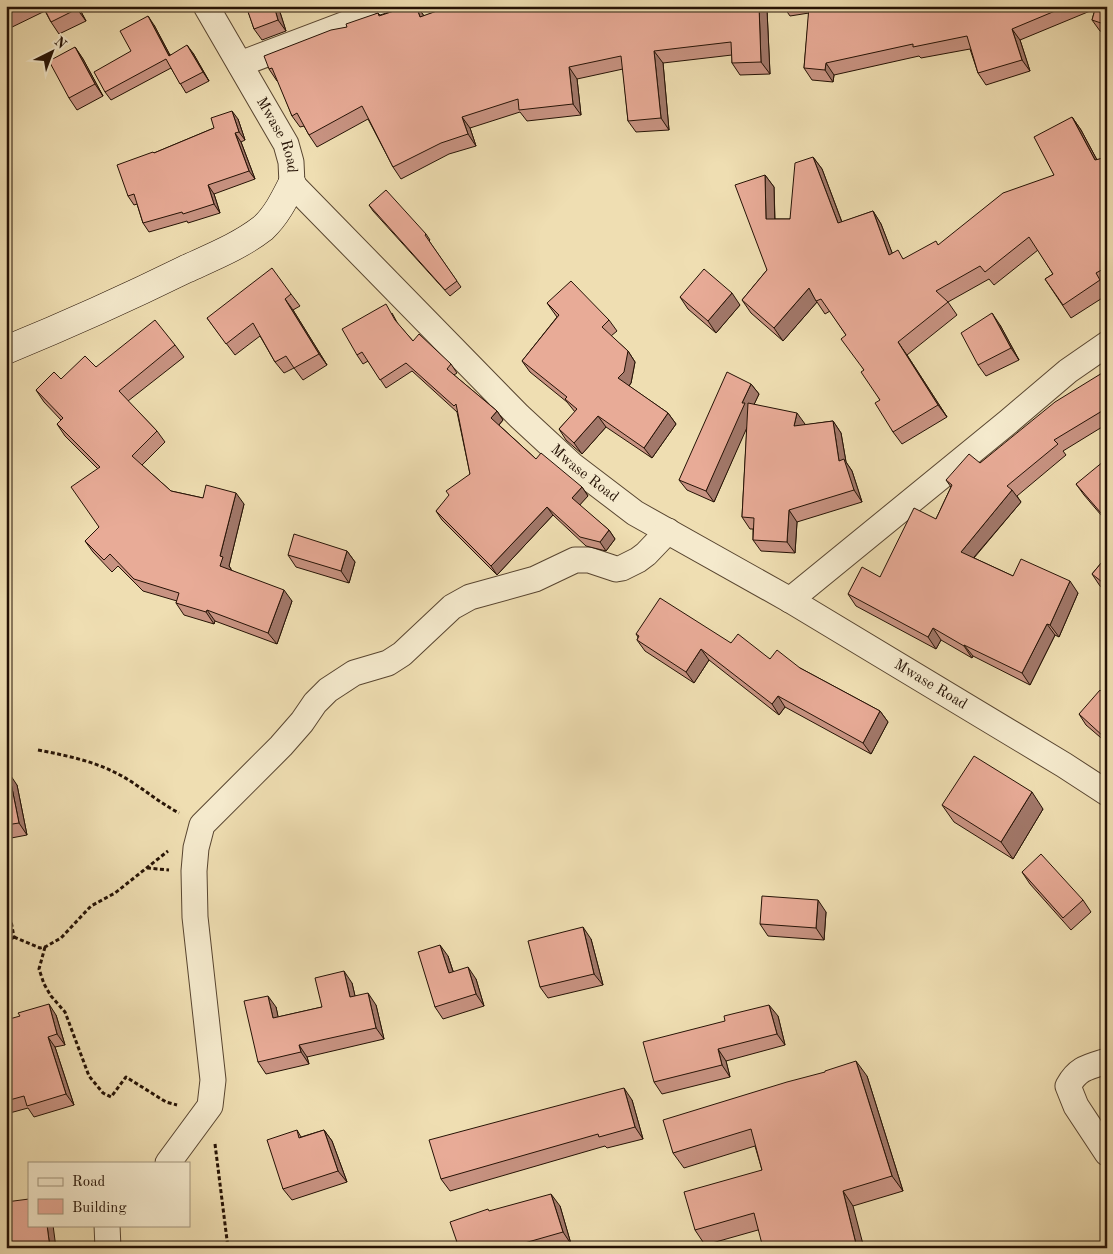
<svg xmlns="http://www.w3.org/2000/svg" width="1113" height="1254" font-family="'Old Standard TT',serif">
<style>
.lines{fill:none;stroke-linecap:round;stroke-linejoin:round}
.street-casing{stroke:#584530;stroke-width:27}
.secondary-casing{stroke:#251205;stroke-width:29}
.path{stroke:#251205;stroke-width:3;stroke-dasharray:4 2.5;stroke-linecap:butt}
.street{stroke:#f5eacd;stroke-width:25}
.secondary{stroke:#f5eacd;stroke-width:28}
.wall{fill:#c89382;stroke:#251205}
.shaded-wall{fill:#a2786a;stroke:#251205}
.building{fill:#e8ab97;stroke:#251205}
.labels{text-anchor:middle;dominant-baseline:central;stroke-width:5;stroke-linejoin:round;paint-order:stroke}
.street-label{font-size:15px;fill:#251205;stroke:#f5eacd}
</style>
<rect width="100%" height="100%" fill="#efdeb2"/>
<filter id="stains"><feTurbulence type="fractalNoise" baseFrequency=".004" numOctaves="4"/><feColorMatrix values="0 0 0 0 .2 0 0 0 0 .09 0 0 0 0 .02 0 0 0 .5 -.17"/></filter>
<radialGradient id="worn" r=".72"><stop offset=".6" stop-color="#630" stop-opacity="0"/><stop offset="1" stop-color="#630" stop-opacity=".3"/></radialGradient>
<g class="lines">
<defs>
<g id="street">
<path id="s1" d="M 206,6 L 286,144 L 291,162 L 292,184 L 519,416 L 572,465 L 635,513 L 790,600 L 1064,765 L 1107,793"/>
<path d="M 240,64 L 393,6"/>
<path d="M 790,600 L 1008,422 L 1068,371 L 1107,344"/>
<path d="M 1107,1061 C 1088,1067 1078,1068 1068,1086 L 1076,1106 L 1107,1153"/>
<path d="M 168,1163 L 210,1106 L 213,1080 L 195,917 L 194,871 L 196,848 L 202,825 L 281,746 L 302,722 L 315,703 L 328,690 L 354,673 L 388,663 L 402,654 L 452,607 L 470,597 L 535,579 L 575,560 L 589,560 L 616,569 L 622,568 L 638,560 L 646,554 L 668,531"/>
<path d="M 107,1225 L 108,1248"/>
</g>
<path id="secondary" d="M 6,350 C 67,325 127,298 186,269 C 212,257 240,246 263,228 C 276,216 284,200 292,184"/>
</defs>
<use href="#street" class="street-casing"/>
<use href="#secondary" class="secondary-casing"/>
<path class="path" d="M 38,750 C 69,756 99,762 127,779 C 145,790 160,803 179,813
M 147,868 L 169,870
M 6,911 L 11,921 L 14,937
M 14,937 L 40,948 L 45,947 L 61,938 L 91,906 L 115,893 L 168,851
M 6,943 L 14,937
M 45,947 L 39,969 L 44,984 L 51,996 L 65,1012 L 89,1076 L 103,1093 L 111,1097 L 126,1077 L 166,1102 L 177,1105
M 215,1144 L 228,1248"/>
<use href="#street" class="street"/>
<use href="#secondary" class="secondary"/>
</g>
<path class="wall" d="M 6,6 L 78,6 L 86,21 L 59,34 L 51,22 L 45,11 L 6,30 Z
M 244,6 L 278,6 L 286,31 L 262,40 L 254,29 L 247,8 L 246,8 Z
M 409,6 L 417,6 L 424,16 L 451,6 L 765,6 L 767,10 L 770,74 L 740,75 L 732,63 L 732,55 L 663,63 L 669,130 L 636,132 L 628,121 L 623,69 L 577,79 L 581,115 L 527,121 L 520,112 L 470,128 L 476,146 L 449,154 L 401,179 L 393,167 L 368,119 L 317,147 L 309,135 L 304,126 L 300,127 L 292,116 L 278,80 L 277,81 L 269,69 L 347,27 L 378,13 L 380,15 Z
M 783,6 L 1107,6 L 1107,33 L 1100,31 L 1092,20 L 1095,9 L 1020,40 L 1030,71 L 986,85 L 978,73 L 970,49 L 921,58 L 919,56 L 834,75 L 833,82 L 812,80 L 804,68 L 809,13 L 790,16 Z
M 154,25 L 170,55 L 193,53 L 209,81 L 186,93 L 171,68 L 111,100 L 105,92 Z
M 75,47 L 83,59 L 103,96 L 77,110 L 69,98 Z
M 1072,117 L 1081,130 L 1097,160 L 1107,157 L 1107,285 L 1105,286 L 1107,289 L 1107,295 L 1071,318 L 1045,279 L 1053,274 L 1038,250 L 994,285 L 989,279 L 948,302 L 957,315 L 907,355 L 947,417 L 902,444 L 893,432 L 880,400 L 864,370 L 846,335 L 830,311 L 825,314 L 817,302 L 783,341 L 751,313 L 742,300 L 767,270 L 765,175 L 774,187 L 775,219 L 790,219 L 813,157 L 822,169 L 842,222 L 873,211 L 881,224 L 892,253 L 904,259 L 939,245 L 1054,175 Z
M 238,119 L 245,140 L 241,142 L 255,179 L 214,194 L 220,213 L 188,223 L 187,221 L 149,232 L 143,223 L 137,204 L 134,205 L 128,196 L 153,152 L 154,153 L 214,128 Z
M 369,205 L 426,234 L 430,240 L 429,241 L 461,287 L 450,296 L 373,211 Z
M 291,294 L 300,306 L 293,310 L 327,365 L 303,380 L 294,368 L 284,373 L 275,362 L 260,336 L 235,355 L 207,318 Z
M 680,297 L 740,305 L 716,333 L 688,309 Z
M 547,303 L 609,320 L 617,331 L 611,336 L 628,351 L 635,362 L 631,383 L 629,386 L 668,413 L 676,424 L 652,458 L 606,427 L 582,454 L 566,440 L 559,429 L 575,412 L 567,402 L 530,372 L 522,361 L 557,317 Z
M 392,313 L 398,324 L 413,341 L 451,364 L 457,373 L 454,375 L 497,411 L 503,420 L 499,425 L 536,459 L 582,487 L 588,496 L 579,505 L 609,530 L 615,539 L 606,551 L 586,546 L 553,515 L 497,575 L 442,520 L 436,511 L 470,474 L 457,412 L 412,371 L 386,388 L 368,361 L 363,364 L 357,355 Z
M 1000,325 L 1019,360 L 986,376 L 978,365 Z
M 175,345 L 184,357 L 128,401 L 157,431 L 165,442 L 142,465 L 171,491 L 203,498 L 244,504 L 229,566 L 231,569 L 231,570 L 292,601 L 277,644 L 215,621 L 214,624 L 184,615 L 176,603 L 177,601 L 143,591 L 118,566 L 112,572 L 93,552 L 85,541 L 99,527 L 98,469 L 65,436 L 57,424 L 61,420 L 44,402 L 36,390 L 61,379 L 96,367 Z
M 1107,370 L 1107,424 L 1063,451 L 1066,455 L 1017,496 L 1021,502 L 974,558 L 1013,576 L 1078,593 L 1059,637 L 1055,635 L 1030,685 L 973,656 L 972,658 L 941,640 L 936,649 L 856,606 L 848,594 L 880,577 L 936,519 L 951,487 L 946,480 L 980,463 Z
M 751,384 L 759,394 L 754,404 L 805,424 L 805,425 L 833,421 L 841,433 L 846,462 L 852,471 L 862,502 L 797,522 L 795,553 L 761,551 L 753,540 L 753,529 L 750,529 L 742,517 L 747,426 L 714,502 L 687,490 L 679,480 Z
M 1107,464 L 1107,522 L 1084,495 L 1076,484 Z
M 347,551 L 355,562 L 349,583 L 296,567 L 288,555 Z
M 1107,556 L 1107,591 L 1100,586 L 1092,574 Z
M 636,634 L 731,643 L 770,659 L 800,668 L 880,711 L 888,722 L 871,754 L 785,707 L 779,715 L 709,660 L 694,683 L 645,651 L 637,640 L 638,637 Z
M 1107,692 L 1107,743 L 1086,725 L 1079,714 Z
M 6,774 L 17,785 L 27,835 L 6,839 Z
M 942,805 L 1043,809 L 1013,859 L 954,822 Z
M 1022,872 L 1083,900 L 1091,912 L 1071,930 L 1030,884 Z
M 826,912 L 824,940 L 768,936 L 760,924 Z
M 591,939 L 603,985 L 548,998 L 540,987 Z
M 448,956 L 453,971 L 476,979 L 484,1006 L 443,1019 L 435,1007 Z
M 352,983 L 355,996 L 376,1005 L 384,1039 L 307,1057 L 309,1064 L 266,1074 L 258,1062 L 276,1007 L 278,1017 L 322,1007 Z
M 56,1015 L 65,1045 L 55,1047 L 74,1105 L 34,1117 L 28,1108 L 6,1114 L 6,1020 Z
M 778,1016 L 785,1045 L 726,1061 L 730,1077 L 662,1094 L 654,1082 Z
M 867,1076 L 903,1191 L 853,1206 L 758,1230 L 705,1245 L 695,1230 L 762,1170 L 755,1146 L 684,1168 L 673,1153 Z
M 632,1100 L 643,1139 L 607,1148 L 605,1146 L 450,1191 L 441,1179 Z
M 297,1130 L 301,1137 L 324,1130 L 332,1141 L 347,1182 L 292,1200 L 283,1189 Z
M 560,1206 L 571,1244 L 557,1248 L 459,1248 L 490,1211 Z"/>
<path class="shaded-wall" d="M 76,6 L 78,6 L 86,21 L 77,9 Z
M 274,6 L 278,6 L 286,31 L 278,20 Z
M 416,6 L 417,6 L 424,16 L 420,17 Z
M 759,6 L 765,6 L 767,10 L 770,74 L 761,62 Z
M 148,16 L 154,25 L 175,65 L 169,56 Z
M 1012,29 L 1020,40 L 1030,71 L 1022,60 Z
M 187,45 L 193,53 L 209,81 L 203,72 Z
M 75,47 L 83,59 L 103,96 L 95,84 Z
M 654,51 L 663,63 L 669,130 L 661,118 Z
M 826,63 L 834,75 L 833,82 L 825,70 Z
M 569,67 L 577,79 L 581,115 L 573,104 Z
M 232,111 L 238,119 L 245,140 L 239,132 Z
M 462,117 L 470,128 L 476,146 L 468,134 Z
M 1072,117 L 1081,130 L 1104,173 L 1095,160 Z
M 235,133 L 241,142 L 255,179 L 249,171 Z
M 813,157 L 822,169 L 847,236 L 838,223 Z
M 765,175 L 774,187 L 775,232 L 766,219 Z
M 208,185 L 214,194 L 220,213 L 214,204 Z
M 873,211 L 881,224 L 898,268 L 889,255 Z
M 809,288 L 817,302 L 783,341 L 774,328 Z
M 732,293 L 740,305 L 716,333 L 708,321 Z
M 285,299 L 293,310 L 327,365 L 319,354 Z
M 992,313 L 1000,325 L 1019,360 L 1011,348 Z
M 898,342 L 907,355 L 947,417 L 938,405 Z
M 628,351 L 635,362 L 631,383 L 626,389 L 618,378 Z
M 751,384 L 759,394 L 751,411 L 753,414 L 714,502 L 706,491 L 742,403 Z
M 497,411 L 503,420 L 497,427 L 491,418 Z
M 668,413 L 676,424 L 652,458 L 644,448 Z
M 797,413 L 805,424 L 802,438 L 794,426 Z
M 598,416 L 606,427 L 582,454 L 574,443 Z
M 833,421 L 841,433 L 846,462 L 852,471 L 862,502 L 854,490 L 839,461 Z
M 582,487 L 588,496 L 578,507 L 572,498 Z
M 1012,490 L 1021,502 L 969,563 L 961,552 Z
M 236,493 L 244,504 L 229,566 L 231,569 L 228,578 L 220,566 L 220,556 Z
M 547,507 L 553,515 L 497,575 L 491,566 Z
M 789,510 L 797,522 L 795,553 L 787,542 Z
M 609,530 L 615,539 L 606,551 L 600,542 Z
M 347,551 L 355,562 L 349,583 L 341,571 Z
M 1070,581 L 1078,593 L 1059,637 L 1050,625 Z
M 284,590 L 292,601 L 277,644 L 268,633 Z
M 207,610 L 215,621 L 214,624 L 206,612 Z
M 1047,624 L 1055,635 L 1030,685 L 1022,673 Z
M 933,628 L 941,640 L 936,649 L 928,637 Z
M 964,645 L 973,656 L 972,658 L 964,646 Z
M 701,649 L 709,660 L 694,683 L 686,672 Z
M 778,696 L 785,707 L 779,715 L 772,704 Z
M 880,711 L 888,722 L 871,754 L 863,743 Z
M 9,773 L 17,785 L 27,835 L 19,823 Z
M 1032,792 L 1043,809 L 1013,859 L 1001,842 Z
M 818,900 L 826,912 L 824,940 L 816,928 Z
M 583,927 L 591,939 L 603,985 L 594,974 Z
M 440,945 L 448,956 L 457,984 L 449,973 Z
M 468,967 L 476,979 L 484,1006 L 476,994 Z
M 344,971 L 352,983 L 358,1009 L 350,997 Z
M 368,993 L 376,1005 L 384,1039 L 376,1028 Z
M 268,996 L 276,1007 L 281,1030 L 273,1018 Z
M 49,1004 L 56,1015 L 65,1045 L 57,1034 Z
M 769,1005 L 778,1016 L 785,1045 L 777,1034 Z
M 48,1037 L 55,1047 L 74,1105 L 66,1094 Z
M 299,1045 L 307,1057 L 309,1064 L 301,1052 Z
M 718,1049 L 726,1061 L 730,1077 L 722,1065 Z
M 856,1061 L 867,1076 L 903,1191 L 892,1176 Z
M 624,1088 L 632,1100 L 643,1139 L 635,1127 Z
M 324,1130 L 332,1141 L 347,1182 L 338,1171 Z
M 843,1191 L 853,1206 L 864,1248 L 857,1248 Z
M 551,1194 L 560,1206 L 571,1244 L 563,1232 Z
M 47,1225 L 53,1225 L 56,1248 L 50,1248 Z"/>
<path class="building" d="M 6,6 L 22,6 L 6,14 Z
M 43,6 L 76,6 L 77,9 L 51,22 Z
M 246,6 L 274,6 L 278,20 L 254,29 Z
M 409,6 L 416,6 L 420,17 L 451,6 L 759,6 L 761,62 L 732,63 L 731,42 L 654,51 L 661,118 L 628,121 L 621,56 L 569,67 L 573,104 L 519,110 L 518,99 L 462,117 L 468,134 L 441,143 L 393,167 L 362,106 L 309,135 L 297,113 L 292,116 L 272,68 L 269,69 L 264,56 L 331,30 L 347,27 L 346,24 L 378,13 L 379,16 Z
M 809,6 L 952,6 L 952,7 L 956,6 L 1067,6 L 1012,29 L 1022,60 L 978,73 L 967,36 L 913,47 L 913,44 L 826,63 L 825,70 L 804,68 Z
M 1096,6 L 1107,6 L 1107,25 L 1092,20 Z
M 148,16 L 169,56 L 187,45 L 203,72 L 180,84 L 166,59 L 105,92 L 94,72 L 131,51 L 120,31 Z
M 75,47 L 95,84 L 69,98 L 49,61 Z
M 232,111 L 239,132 L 235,133 L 249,171 L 208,185 L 214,204 L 183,214 L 182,212 L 143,223 L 134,194 L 128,196 L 117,165 L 153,152 L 154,153 L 214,128 L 211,118 Z
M 1072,117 L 1095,160 L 1107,157 L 1107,267 L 1096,273 L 1100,280 L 1063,305 L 1045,279 L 1053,274 L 1029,237 L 985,272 L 980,266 L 936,291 L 948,302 L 898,342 L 938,405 L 893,432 L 875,403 L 880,400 L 861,372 L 864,370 L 841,339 L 846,335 L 821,299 L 816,301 L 809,288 L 774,328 L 742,300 L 767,270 L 735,185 L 765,175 L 766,219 L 790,219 L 795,163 L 813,157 L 838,223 L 873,211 L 889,255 L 898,250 L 903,259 L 936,241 L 938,245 L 1003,193 L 1054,175 L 1034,137 Z
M 386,190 L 426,234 L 425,235 L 457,281 L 445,290 L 369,205 Z
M 272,268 L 291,294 L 285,299 L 319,354 L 294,368 L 286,356 L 275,362 L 253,323 L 226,344 L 207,318 Z
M 704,269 L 732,293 L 708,321 L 680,297 Z
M 571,281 L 609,320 L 602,327 L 628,351 L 624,372 L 618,378 L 668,413 L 644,448 L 598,416 L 574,443 L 559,429 L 577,409 L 565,399 L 567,397 L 522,361 L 559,315 L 547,303 Z
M 386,304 L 395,320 L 413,341 L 419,334 L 451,364 L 447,369 L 497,411 L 491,418 L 536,459 L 541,453 L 582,487 L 572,498 L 609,530 L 600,542 L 580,537 L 547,507 L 491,566 L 436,511 L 449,495 L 446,491 L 470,474 L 456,404 L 454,406 L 406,363 L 380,380 L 362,352 L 357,355 L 342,329 Z
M 992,313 L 1011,348 L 978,365 L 961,333 Z
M 155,320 L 175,345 L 119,391 L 157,431 L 132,456 L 171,491 L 203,498 L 206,485 L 236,493 L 220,556 L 223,557 L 220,566 L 284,590 L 268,633 L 207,610 L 206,612 L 176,603 L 179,593 L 134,579 L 110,554 L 104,560 L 85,541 L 99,527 L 71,487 L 100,467 L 57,424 L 63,418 L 36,390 L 54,372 L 61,379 L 85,356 L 96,367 Z
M 1107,370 L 1107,408 L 1054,440 L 1058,444 L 1007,486 L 1012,490 L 961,552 L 1013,576 L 1021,559 L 1070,581 L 1050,625 L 1047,624 L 1022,673 L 964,645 L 964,646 L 933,628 L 928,637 L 848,594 L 862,567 L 880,577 L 914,508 L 936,519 L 952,485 L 946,480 L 969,454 L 980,463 L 1055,402 Z
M 727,372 L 751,384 L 742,403 L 745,403 L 706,491 L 679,480 Z
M 748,403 L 797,413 L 794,426 L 833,421 L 839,461 L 844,459 L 854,490 L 789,510 L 787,542 L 753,540 L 754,518 L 742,517 Z
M 1104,461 L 1107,464 L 1107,520 L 1076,484 Z
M 294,534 L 347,551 L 341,571 L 288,555 Z
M 1107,556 L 1107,586 L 1092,574 Z
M 660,598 L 731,643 L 738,634 L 770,659 L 777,650 L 800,668 L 880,711 L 863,743 L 778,696 L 772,704 L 701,649 L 686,672 L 637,640 L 639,636 L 636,634 Z
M 1100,690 L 1104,694 L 1107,692 L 1107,734 L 1104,737 L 1079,714 Z
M 974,756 L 1032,792 L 1001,842 L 942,805 Z
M 9,773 L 19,823 L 6,825 L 6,774 Z
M 1041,854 L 1083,900 L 1063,918 L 1022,872 Z
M 762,896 L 818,900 L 816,928 L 760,924 Z
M 583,927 L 594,974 L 540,987 L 528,941 Z
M 440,945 L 449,973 L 468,967 L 476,994 L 435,1007 L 418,952 Z
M 344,971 L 350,997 L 368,993 L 376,1028 L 299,1045 L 301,1052 L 258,1062 L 244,1001 L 268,996 L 273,1018 L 322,1007 L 315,978 Z
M 49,1004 L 57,1034 L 48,1037 L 66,1094 L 27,1106 L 24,1096 L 6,1101 L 6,1020 L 20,1016 L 18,1013 Z
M 769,1005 L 777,1034 L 718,1049 L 722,1065 L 654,1082 L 643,1042 L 725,1021 L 724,1016 Z
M 856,1061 L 892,1176 L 843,1191 L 857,1248 L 763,1248 L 754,1213 L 695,1230 L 684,1192 L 762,1170 L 751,1129 L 673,1153 L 663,1120 L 787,1082 L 825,1072 L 825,1071 Z
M 624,1088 L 635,1127 L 599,1137 L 598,1134 L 441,1179 L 429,1140 Z
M 297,1130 L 299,1138 L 324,1130 L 338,1171 L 283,1189 L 267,1140 Z
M 551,1194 L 563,1232 L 507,1248 L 459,1248 L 450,1222 L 488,1209 L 489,1211 Z
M 29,1199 L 29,1225 L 47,1225 L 50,1248 L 6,1248 L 6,1202 Z"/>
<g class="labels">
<g class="street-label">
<text stroke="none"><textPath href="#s1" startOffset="148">Mwase Road</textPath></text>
<text stroke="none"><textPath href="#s1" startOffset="612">Mwase Road</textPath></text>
<text stroke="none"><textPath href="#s1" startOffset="1018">Mwase Road</textPath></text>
</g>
</g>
<rect width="1113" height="1254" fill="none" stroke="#efdeb2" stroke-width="25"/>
<rect x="8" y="8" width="1098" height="1239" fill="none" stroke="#251205" stroke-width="2.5"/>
<rect x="12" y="12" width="1088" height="1229" fill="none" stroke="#251205"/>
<rect x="28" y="1162" width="162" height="65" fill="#f5eacd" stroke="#a2947d"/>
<rect x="38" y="1178" width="25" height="8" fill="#f5eacd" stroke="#a2947d"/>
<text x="72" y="1186" font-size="15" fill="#251205">Road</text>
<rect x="38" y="1199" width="25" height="15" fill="#e8ab97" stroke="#a2947d"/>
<text x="72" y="1212" font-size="15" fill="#251205">Building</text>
<g transform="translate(52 52) rotate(42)" stroke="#f5eacd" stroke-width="4" paint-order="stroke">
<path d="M0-4L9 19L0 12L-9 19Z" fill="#251205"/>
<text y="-8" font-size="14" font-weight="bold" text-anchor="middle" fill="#251205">N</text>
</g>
<rect width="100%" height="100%" filter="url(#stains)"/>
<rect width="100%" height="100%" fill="url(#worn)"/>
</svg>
